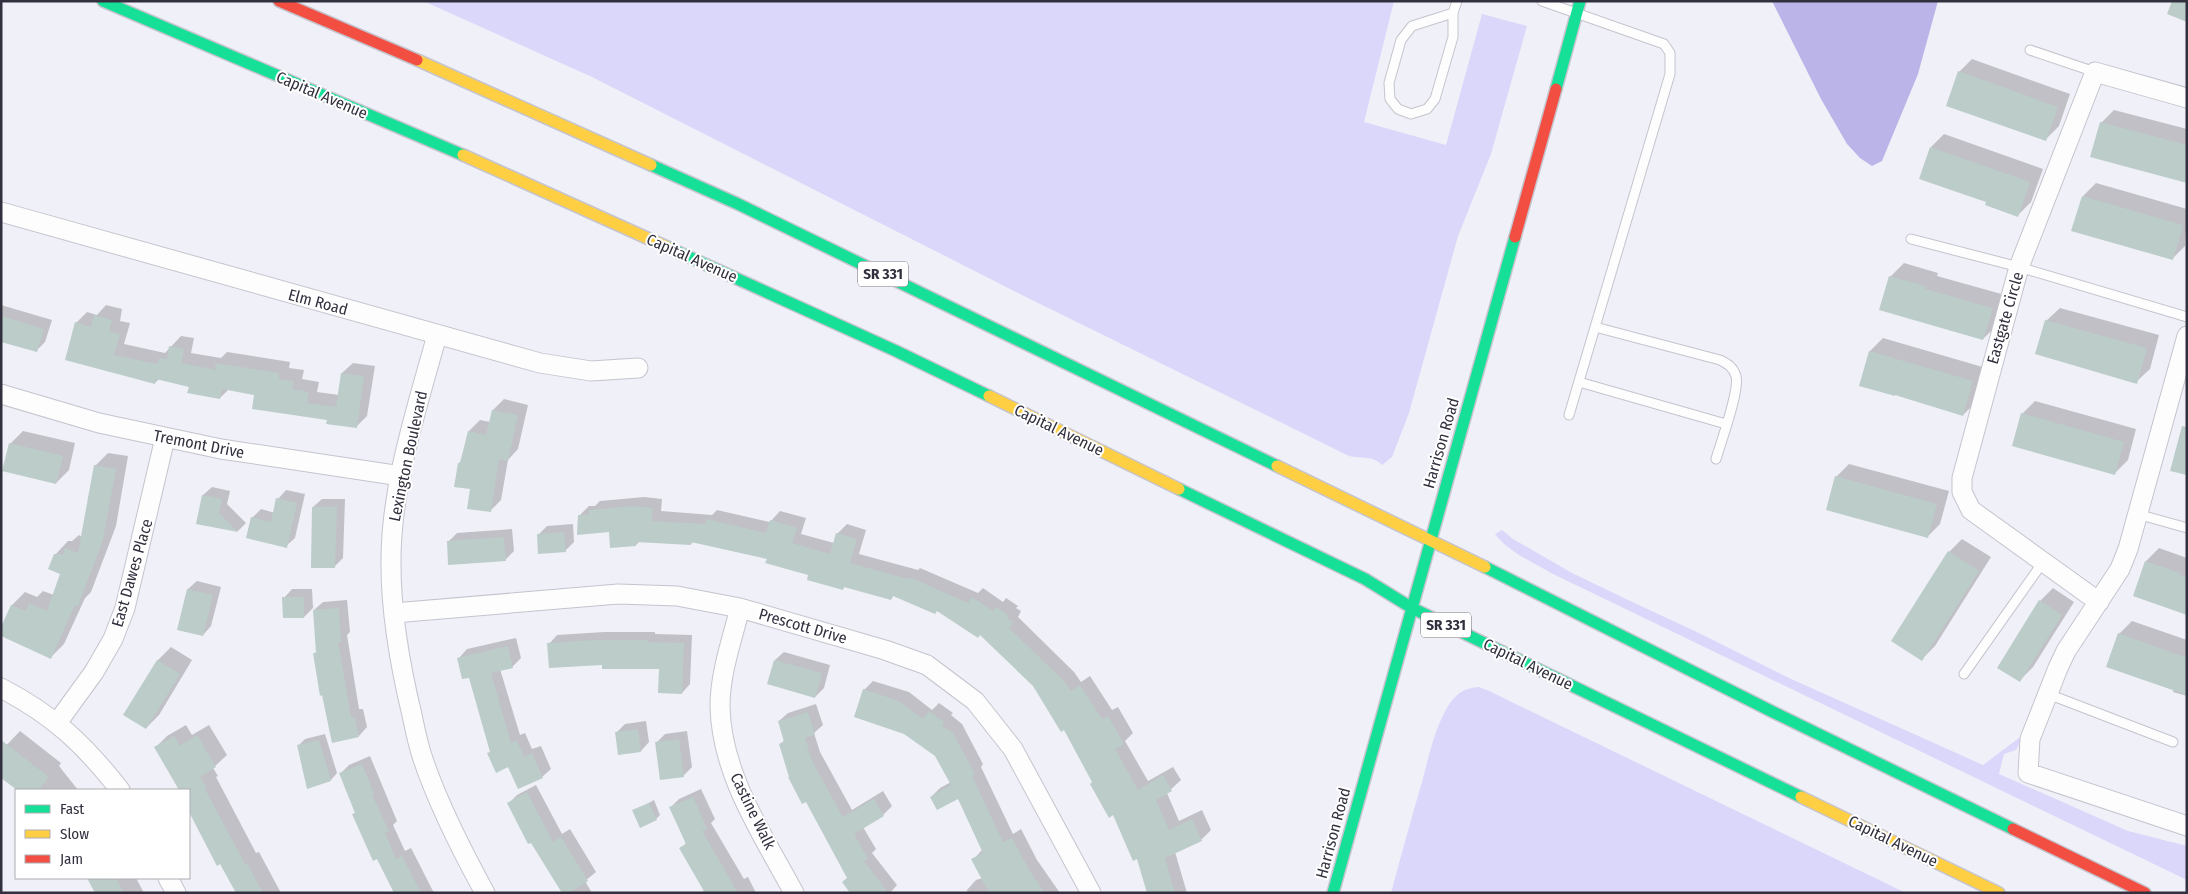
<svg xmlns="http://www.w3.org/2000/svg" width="2188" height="894" font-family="'Fira Sans Condensed',sans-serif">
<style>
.green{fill:#dad7fa}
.water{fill:#bab4e8}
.shadow{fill:#0003}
.building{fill:#bbccc9}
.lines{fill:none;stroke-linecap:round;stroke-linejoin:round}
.lane-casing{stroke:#c5c4ce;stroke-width:11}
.street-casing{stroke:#c5c4ce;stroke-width:21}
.fast-casing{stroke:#c5c4ce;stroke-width:14}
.slow-casing{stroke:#c5c4ce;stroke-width:14}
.jam-casing{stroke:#c5c4ce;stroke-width:14}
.lane{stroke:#fdfdfe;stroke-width:9}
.street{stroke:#fdfdfe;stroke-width:19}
.fast{stroke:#16e098;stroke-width:11}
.slow{stroke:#ffcf43;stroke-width:11}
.jam{stroke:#f24e42;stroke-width:11}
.labels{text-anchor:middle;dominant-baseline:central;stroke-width:4;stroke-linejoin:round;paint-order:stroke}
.shield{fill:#fff;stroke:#706e78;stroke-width:1}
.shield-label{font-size:15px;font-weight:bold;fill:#32303e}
.street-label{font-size:16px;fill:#32303e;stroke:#fff}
</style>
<rect width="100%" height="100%" fill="#f0f0f8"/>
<path class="green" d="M 423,1 L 1394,1 L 1364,122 L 1446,145 L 1482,14 L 1527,26 L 1491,154 L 1458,236 L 1409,413 L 1392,457 L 1382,465 C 1372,455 1362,459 1349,456 L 1028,298 L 592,77 Z
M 1502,530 L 1513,539 L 1572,573 L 1628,600 L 1701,634 L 1789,678 L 1983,765 L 2019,738 L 2022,738 L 2016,750 L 2004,754 L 1999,774 L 2128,831 L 2187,846 L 2187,880 L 1551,573 C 1533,562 1508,552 1495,534 Z
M 1479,687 L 1489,691 L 1906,893 L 1391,893 C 1401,856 1411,819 1422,782 C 1429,756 1435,726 1450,703 C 1458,692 1466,688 1479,687 Z"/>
<path class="water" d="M 1772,1 L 1938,1 L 1918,74 L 1882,161 L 1872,166 L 1860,158 L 1847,144 L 1821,99 Z"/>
<path class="shadow" d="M 1972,59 L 2070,94 L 2059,126 L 2046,139 L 1959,72 Z
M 2114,110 L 2187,129 L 2187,182 L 2101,123 Z
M 1944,134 L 2043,169 L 2031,202 L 2018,215 L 1931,147 Z
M 2096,183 L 2187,209 L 2185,246 L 2172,259 L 2083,196 Z
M 1904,263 L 1938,273 L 1937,276 L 2005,295 L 1996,326 L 1983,339 L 1890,277 Z
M 1,305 L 52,320 L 45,342 L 36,351 L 1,340 Z
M 106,305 L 122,309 L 120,321 L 130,323 L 124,344 L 165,353 L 181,336 L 194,338 L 191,353 L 221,358 L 227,352 L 290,362 L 289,368 L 304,370 L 302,379 L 319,382 L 317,392 L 339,395 L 342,373 L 353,363 L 375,366 L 367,416 L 356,427 L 255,394 L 229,389 L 220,398 L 190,386 L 159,379 L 155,383 L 66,359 L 76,323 L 87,312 L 97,315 Z
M 2060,308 L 2159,335 L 2150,369 L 2136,382 L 2046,321 Z
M 1883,338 L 1986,368 L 1976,402 L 1963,415 L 1896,393 L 1870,351 Z
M 504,399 L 528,405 L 518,449 L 508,460 L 501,500 L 490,511 L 471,488 L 459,463 L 462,460 L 469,431 L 480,420 L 490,422 L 493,410 Z
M 2035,401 L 2136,429 L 2128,460 L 2115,473 L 2022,414 Z
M 23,431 L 75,443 L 69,470 L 56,483 L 10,444 Z
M 108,453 L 128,456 L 116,526 L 91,592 L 85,598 L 64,644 L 51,657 L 1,630 L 12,605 L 25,592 L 37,597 L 43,591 L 54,595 L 62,573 L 55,555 L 68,541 L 72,541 L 79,535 L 82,537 L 95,466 Z
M 1849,464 L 1949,491 L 1940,524 L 1927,537 L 1836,477 Z
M 212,487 L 230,491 L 227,504 L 246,523 L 238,531 L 197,523 L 203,495 Z
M 286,490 L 305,494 L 295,538 L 286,546 L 252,518 L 261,509 L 275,513 L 278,499 Z
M 644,497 L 662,499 L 661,511 L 712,515 L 717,510 L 770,522 L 780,511 L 806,518 L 801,534 L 834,543 L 837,534 L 847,524 L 866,530 L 859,554 L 918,570 L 920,568 L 978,593 L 983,588 L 1003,602 L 1006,598 L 1018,606 L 1016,608 L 1021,611 L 1018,617 L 1074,672 L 1081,682 L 1090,676 L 1112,710 L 1118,707 L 1133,733 L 1125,741 L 1148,781 L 1173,767 L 1181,780 L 1167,793 L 1179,821 L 1202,810 L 1211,830 L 1202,839 L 1175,852 L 1187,893 L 1148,893 L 1138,857 L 1064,729 L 1034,685 L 981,634 L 938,610 L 894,595 L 891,598 L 845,586 L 843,589 L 768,558 L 694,541 L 691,544 L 640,541 L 636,545 L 579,516 L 589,506 L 595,506 L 600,501 Z
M 322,499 L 345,499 L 343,558 L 334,567 L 313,507 Z
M 573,524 L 574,542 L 565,551 L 538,535 L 547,526 Z
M 512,529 L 514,551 L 505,560 L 448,542 L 457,533 Z
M 1962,539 L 1991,557 L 1935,646 L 1922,659 L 1949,552 Z
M 2159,548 L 2187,558 L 2187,614 L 2134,596 L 2146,561 Z
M 197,581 L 221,587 L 211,626 L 203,635 L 188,589 Z
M 2053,588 L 2074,602 L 2033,667 L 2020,680 L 2040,601 Z
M 292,589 L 312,589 L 313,608 L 304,617 L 284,598 Z
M 347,600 L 350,632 L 347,635 L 359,709 L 363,709 L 367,727 L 359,736 L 314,654 L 317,651 L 314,610 L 323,602 Z
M 2132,621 L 2187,640 L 2187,696 L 2173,692 L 2174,689 L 2119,634 Z
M 604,632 L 655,632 L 655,634 L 692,635 L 690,684 L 682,693 L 660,668 L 603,663 L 549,644 L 557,635 Z
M 516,638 L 521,658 L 512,667 L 500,669 L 520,735 L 525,733 L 532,749 L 541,746 L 551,769 L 542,777 L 508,766 L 491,751 L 470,676 L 459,658 L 467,649 Z
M 171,647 L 192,660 L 159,715 L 146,728 L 124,714 L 158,660 Z
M 784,652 L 830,665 L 824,688 L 815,697 L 775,660 Z
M 873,681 L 909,692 L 932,710 L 939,703 L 953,713 L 951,715 L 962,724 L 983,764 L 981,767 L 1013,834 L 1021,829 L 1037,860 L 1060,893 L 968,893 L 967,890 L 976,880 L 983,878 L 973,860 L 982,850 L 958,797 L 931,797 L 940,788 L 951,782 L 936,755 L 864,690 Z
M 816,704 L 823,725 L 814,733 L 820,752 L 852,810 L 883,791 L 892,806 L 883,815 L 863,827 L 876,849 L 872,853 L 897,885 L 890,893 L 852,893 L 848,878 L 807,800 L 790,776 L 780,744 L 785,740 L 779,721 L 788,713 Z
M 646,721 L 649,742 L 641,751 L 616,733 L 625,724 Z
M 186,725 L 192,735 L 209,725 L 227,755 L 213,768 L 218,776 L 216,777 L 256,853 L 259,852 L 281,893 L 237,893 L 189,804 L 189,790 L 181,790 L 156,747 L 167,736 Z
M 20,731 L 61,763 L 59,766 L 78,790 L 20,790 L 1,776 L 1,751 Z
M 687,731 L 692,767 L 683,776 L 656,743 L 665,734 Z
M 325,734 L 337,773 L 331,780 L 299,745 L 305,739 Z
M 370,756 L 397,821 L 393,825 L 405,851 L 411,848 L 434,893 L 395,893 L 354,814 L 356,812 L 341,773 L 349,765 Z
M 536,785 L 562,834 L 570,829 L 596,872 L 585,881 L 592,893 L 563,893 L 508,804 L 517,795 Z
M 701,789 L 715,819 L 711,823 L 744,879 L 748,877 L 756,893 L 701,893 L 705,890 L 681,849 L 686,843 L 671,807 L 679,799 Z
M 654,800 L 660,815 L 656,819 L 634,811 Z
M 88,878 L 136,878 L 144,893 L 96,893 Z"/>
<path class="building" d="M 2172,1 L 2187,1 L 2187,22 L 2167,14 Z
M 1958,71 L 2058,107 L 2046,141 L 1946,106 Z
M 2100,122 L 2187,145 L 2187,183 L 2090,157 Z
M 1930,147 L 2030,182 L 2018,217 L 1985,205 L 1986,202 L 1919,179 Z
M 2082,196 L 2183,225 L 2173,260 L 2071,231 Z
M 1889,276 L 1926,286 L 1925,289 L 1993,308 L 1983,340 L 1879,310 Z
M 94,315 L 112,320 L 109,331 L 120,334 L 114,355 L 157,364 L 159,358 L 167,359 L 169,346 L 184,349 L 181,363 L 216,370 L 215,363 L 279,373 L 279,379 L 294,381 L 292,389 L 309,392 L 307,403 L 336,407 L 341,373 L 364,376 L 357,428 L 326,424 L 327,420 L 252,409 L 254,395 L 222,389 L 220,399 L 187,393 L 189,387 L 156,379 L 155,384 L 65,360 L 75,322 L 91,327 Z
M 1,316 L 44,329 L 37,352 L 1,342 Z
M 2045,320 L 2147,348 L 2137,384 L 2035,354 Z
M 1869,351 L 1973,381 L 1963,416 L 1895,395 L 1895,396 L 1859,386 Z
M 492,410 L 518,415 L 508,461 L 499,459 L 491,512 L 467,509 L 470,489 L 454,487 L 458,463 L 460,463 L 468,431 L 486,435 Z
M 2021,413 L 2124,442 L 2115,475 L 2012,446 Z
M 2182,426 L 2187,427 L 2187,475 L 2170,471 Z
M 9,443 L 63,456 L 56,484 L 2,471 Z
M 94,465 L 116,469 L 103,540 L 78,606 L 75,605 L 51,659 L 1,636 L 1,627 L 11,605 L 26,611 L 29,603 L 47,611 L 60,574 L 48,569 L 54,554 L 64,554 L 64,548 L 78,553 Z
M 1835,476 L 1937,504 L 1928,538 L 1826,510 Z
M 202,495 L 222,499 L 219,513 L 238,532 L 196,524 Z
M 276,498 L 297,503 L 287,548 L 246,538 L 251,517 L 271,522 Z
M 633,506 L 653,508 L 652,521 L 705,524 L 706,519 L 766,533 L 770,520 L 797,528 L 792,543 L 830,554 L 836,533 L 857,539 L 850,563 L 908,579 L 909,577 L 968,603 L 972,597 L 993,611 L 996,607 L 1009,616 L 1007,618 L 1013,622 L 1009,628 L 1065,682 L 1071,691 L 1080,685 L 1102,719 L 1108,716 L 1124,744 L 1115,749 L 1138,790 L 1163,775 L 1172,791 L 1156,800 L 1169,830 L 1192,819 L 1202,841 L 1165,858 L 1175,893 L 1147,893 L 1137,859 L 1133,861 L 1113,815 L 1109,818 L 1090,784 L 1092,782 L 1064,730 L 1061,732 L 1033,686 L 980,635 L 978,638 L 937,611 L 935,614 L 893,596 L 891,600 L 844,587 L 843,590 L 807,580 L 808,575 L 765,563 L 767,559 L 691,542 L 691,545 L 636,542 L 636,546 L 610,548 L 609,532 L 577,535 L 578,515 L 589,515 L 589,510 Z
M 312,507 L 337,507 L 335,568 L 311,568 Z
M 564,532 L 566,552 L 538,554 L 537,534 Z
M 504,537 L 506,561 L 448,565 L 447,541 Z
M 1948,551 L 1979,571 L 1922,661 L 1891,641 Z
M 2145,561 L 2180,573 L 2179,575 L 2187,577 L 2187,615 L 2133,596 Z
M 187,589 L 213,595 L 203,636 L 177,630 Z
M 282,597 L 304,597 L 304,618 L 283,618 Z
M 2039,600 L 2062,615 L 2020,682 L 1997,668 Z
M 339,608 L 341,642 L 338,642 L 351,717 L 355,717 L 359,737 L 332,743 L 322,695 L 320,696 L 313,653 L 316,653 L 313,610 Z
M 2118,633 L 2187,658 L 2187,695 L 2106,667 Z
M 594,640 L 647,640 L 647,642 L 684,643 L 682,694 L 658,693 L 659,669 L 602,669 L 602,665 L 549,668 L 547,643 Z
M 508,646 L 513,668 L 491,673 L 511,743 L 517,741 L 524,757 L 532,753 L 543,778 L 518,789 L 508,767 L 496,773 L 487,753 L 490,752 L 469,678 L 462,679 L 457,658 Z
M 157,660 L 180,674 L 146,729 L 123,715 Z
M 774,660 L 822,673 L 815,698 L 767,684 Z
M 863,689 L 899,701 L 923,719 L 929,711 L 944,722 L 942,725 L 953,733 L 975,774 L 972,776 L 1003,842 L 1012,838 L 1029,870 L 1045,893 L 989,893 L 971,859 L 983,853 L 958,799 L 937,810 L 930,797 L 951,785 L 935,756 L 904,734 L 854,717 Z
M 808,712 L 815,735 L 805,738 L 812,761 L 843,817 L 874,799 L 884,816 L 854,834 L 868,859 L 864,861 L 888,893 L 850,893 L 842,882 L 847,878 L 806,802 L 802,804 L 788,777 L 789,777 L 779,744 L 784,742 L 778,721 Z
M 638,729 L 641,752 L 618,755 L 615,732 Z
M 197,735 L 216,767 L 200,777 L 207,788 L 205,789 L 245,864 L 247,863 L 263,893 L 236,893 L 220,864 L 217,866 L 189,812 L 189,790 L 179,790 L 154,747 L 174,736 L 180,746 Z
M 679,739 L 684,777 L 660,780 L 655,742 Z
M 1,740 L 49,777 L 39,790 L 17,790 L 1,778 Z
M 319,740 L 331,781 L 307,789 L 297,745 Z
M 362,764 L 374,794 L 372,795 L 389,831 L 385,833 L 396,859 L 402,856 L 421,893 L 394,893 L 377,859 L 373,861 L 352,814 L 355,813 L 339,773 Z
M 527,792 L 553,842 L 561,837 L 588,881 L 569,893 L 562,893 L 531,843 L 528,844 L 507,803 Z
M 693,797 L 707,829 L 702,831 L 738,893 L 705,893 L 679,848 L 686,844 L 669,807 Z
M 649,803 L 657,820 L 640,828 L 632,810 Z
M 87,878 L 116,878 L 124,893 L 95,893 Z"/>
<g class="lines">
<defs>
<path id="lane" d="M 1542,1 L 1664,44 L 1670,53 L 1670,74 L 1569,415
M 1453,13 L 1412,26 L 1401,40 L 1389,83 L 1390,99 L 1398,109 L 1411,114 L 1427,109 L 1435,99 L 1453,37 L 1453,13 L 1457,1
M 2030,50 L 2095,72
M 1911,239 L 2019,267 L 2187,317
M 1595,327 L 1720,360 C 1728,364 1733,367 1736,376 C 1740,390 1721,442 1716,459
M 1579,382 L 1726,424
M 2137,514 L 2187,528
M 1964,674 L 2043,562
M 2048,694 L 2173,742"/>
<path id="street" d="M 1,212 L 540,363 L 591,371 L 638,368
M 437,335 C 417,408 390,488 391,565 C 391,616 400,665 412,715 C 415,729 418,745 423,759 C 438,804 462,851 485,893
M 2187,336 L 2128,549 L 2120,569 L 2066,651 L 2058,668 L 2030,739 L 2028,773 L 2187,826
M 1,394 L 99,423 L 221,449 L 401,476
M 2099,602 L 1971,510 L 1962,492 L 1962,478 L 2019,267 L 2095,72 L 2187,98
M 740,608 C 732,640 720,673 720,706 C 721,774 763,835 794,893
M 394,613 L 618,594 L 677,596 L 740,608 L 885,650 L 927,665 L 975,701 L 1013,749 L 1091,893
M 1,688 C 53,715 84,744 120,790
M 57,723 L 94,672 L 113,639 L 125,608 L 165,438
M 168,878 L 176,893"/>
<path id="fast" d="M 103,1 L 463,155
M 1556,89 L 1580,1
M 651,165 L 738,204 L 1277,466
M 667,247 L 896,351 L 989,396
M 1179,489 L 1365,579 L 1412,608 L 1801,797
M 1485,567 L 1775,713 L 2013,829
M 1333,893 L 1515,237"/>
<path id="slow" d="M 417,60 L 651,165
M 463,155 L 667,247
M 989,396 L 1179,489
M 1277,466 L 1485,567
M 1801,797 L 1999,893"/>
<path id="jam" d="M 279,1 L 417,60
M 1515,237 L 1556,89
M 2013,829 L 2145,893"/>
</defs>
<use href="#lane" class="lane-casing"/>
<use href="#street" class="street-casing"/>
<use href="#fast" class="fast-casing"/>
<use href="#slow" class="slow-casing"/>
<use href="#jam" class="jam-casing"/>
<use href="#lane" class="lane"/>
<use href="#street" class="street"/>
<use href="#fast" class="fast"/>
<use href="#slow" class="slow"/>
<use href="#jam" class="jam"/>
</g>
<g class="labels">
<g class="shield">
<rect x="858" y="261.5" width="50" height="25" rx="4"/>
<rect x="1421" y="612.5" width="50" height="25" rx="4"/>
</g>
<g class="shield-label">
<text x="883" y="274">SR 331</text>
<text x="1446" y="625">SR 331</text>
</g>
<g class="street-label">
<text transform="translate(322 95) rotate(23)">Capital Avenue</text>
<text transform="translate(692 258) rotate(24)">Capital Avenue</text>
<text transform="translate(318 302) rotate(15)">Elm Road</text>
<text transform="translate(2005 318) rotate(-74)">Eastgate Circle</text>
<text transform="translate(1059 430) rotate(26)">Capital Avenue</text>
<text transform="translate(1441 443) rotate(-74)">Harrison Road</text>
<text transform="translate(199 444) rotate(11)">Tremont Drive</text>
<text transform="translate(408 456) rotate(-78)">Lexington Boulevard</text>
<text transform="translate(132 573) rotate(-74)">East Dawes Place</text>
<text transform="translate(803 626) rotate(16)">Prescott Drive</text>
<text transform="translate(1528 664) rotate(26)">Capital Avenue</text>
<text transform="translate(753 811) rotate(64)">Castine Walk</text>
<text transform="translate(1333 833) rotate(-75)">Harrison Road</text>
<text transform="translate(1893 841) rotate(26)">Capital Avenue</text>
</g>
</g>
<rect width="2188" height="894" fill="none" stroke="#32303e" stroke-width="5"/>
<rect x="15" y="789" width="175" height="90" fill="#ffffff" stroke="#adacb2"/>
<rect x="25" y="805" width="25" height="8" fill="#16e098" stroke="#adacb2"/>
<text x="60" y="814" font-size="15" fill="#32303e">Fast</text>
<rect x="25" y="830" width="25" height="8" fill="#ffcf43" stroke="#adacb2"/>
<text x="60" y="839" font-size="15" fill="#32303e">Slow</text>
<rect x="25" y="855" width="25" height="8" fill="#f24e42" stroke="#adacb2"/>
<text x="60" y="864" font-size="15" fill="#32303e">Jam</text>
</svg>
